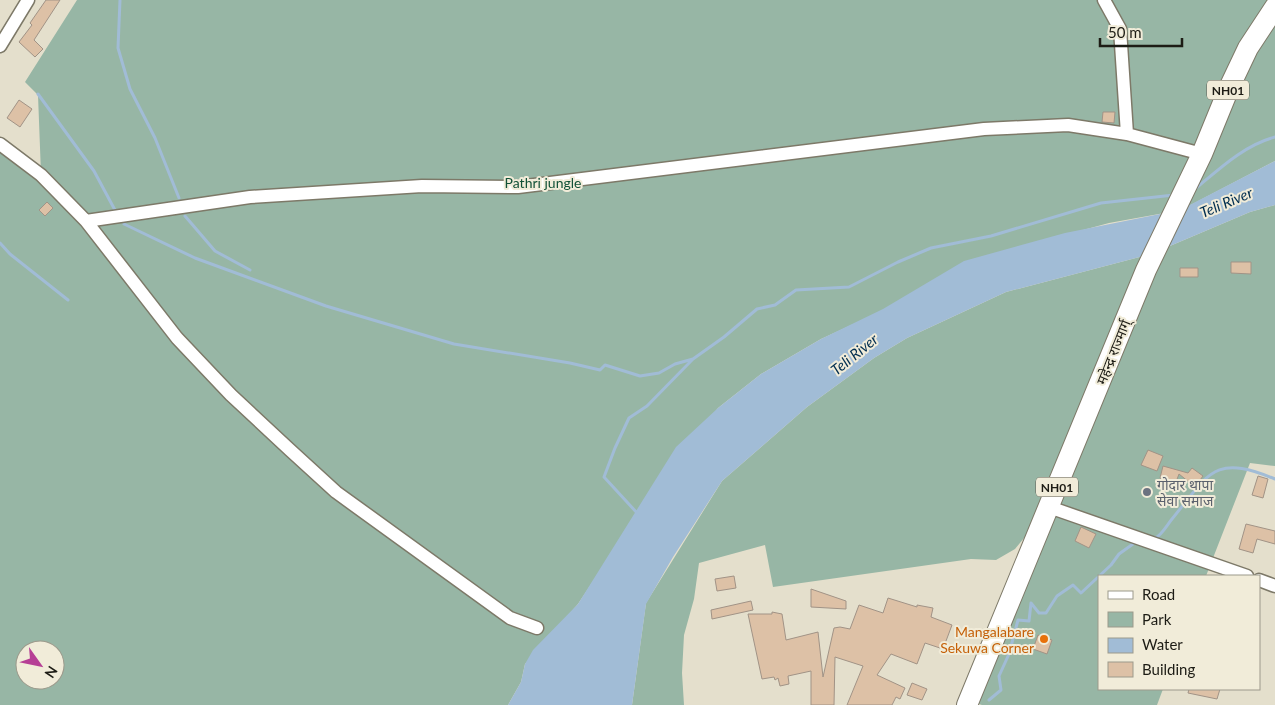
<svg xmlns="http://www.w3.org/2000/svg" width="1275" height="705" font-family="Lato,'Noto Sans Devanagari',sans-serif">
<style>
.green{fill:#97b6a5;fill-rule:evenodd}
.water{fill:#a1bcd6}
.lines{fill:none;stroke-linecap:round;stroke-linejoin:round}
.stream{stroke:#a1bcd6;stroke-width:3}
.building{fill:#ddc1a6;stroke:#a19386}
.minor-casing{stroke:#7d7968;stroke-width:15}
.trunk-casing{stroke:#7d7968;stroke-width:22}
.minor{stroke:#fff;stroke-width:12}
.trunk{stroke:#fff;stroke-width:20}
.worship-dot{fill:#6b7280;stroke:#f1ecd9;stroke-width:2}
.food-dot{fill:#e8710a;stroke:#f1ecd9;stroke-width:2}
.labels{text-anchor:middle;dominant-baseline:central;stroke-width:4;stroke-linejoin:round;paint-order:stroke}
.shield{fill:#f1ecd9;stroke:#5d5a50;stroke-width:1}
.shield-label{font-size:12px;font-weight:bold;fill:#1d1c15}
.park-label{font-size:14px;fill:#115137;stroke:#f1ecd9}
.street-label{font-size:14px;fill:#1d1c15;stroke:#f1ecd9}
.worship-label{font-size:14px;fill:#5b616d;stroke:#f1ecd9;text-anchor:start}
.food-label{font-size:14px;fill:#c56008;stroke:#f1ecd9;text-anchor:end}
.water-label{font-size:15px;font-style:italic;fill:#002e50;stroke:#f1ecd9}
</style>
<rect width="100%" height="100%" fill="#e4dfcc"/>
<path class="green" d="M 77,0 L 1275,0 L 1275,161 L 1181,210 L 1109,223 L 1024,246 L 821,339 L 761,374 L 718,408 L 603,566 L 578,604 L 525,664 L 521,682 L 508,705 L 0,705 L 0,144 L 41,174 L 38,95 L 25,82 ZM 25,650 L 55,650 L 55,680 L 25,680 Z
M 1275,205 L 1275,466 L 1250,463 L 1206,576 L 1099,576 L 1099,689 L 1163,689 L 1157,705 L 982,705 L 969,701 L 1048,509 L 1015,549 L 996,560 L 971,559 L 773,587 L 765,545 L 699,563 L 694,599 L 684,635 L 682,673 L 684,705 L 632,705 L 646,603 L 722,481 L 807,407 L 874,358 L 907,338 L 1006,292 L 1151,254 L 1250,212 Z"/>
<path class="water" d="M 1275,161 L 1275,205 L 1250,212 L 1151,254 L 1006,292 L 907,338 L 874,358 L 807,407 L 722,481 L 673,557 L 646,604 L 632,705 L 508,705 L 521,682 L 525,664 L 533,650 L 578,604 L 676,447 L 718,408 L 761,374 L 821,339 L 883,309 L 964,261 L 1065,233 L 1180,210 Z"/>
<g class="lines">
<path class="stream" d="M 120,0 L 118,48 L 130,89 L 155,138 L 179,198
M 38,94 L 94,171 L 116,212
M 1194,190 C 1218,170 1244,145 1275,137
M 185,216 L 215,251 L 250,270
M 124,224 L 195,258 L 326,306 L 454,344 L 570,363 L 600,370 L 605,365 L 640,376 L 659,373 L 675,364 L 693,359 L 724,337 L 757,309 L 775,305 L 796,290 L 849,287 L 898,262 L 931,248 L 991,236 L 1101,203 L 1174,195
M 0,243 L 10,254 L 68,300
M 638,514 L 604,477 L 615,448 L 629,418 L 647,406 L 693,359
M 1155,538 C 1161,536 1167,525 1172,519 C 1209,474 1213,453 1275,479
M 989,700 L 1001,690 L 999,676 L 1009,654 L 1018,620 L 1029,621 L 1031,603 L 1039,613 L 1046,613 L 1057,596 L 1073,585 L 1081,593 L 1111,565 L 1119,554 L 1133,544"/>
</g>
<path class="building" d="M 46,0 L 60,0 L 34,40 L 43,49 L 35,57 L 19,42 L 32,25 L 30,23 Z
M 19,100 L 32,109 L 20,127 L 7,118 Z
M 1103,112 L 1115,112 L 1114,123 L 1102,122 Z
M 47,202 L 53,208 L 45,216 L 39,210 Z
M 1231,262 L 1251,262 L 1251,274 L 1231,273 Z
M 1180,268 L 1198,268 L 1198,277 L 1180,277 Z
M 1148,450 L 1163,456 L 1157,471 L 1141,465 Z
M 1163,466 L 1188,473 L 1192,468 L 1203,476 L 1195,487 L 1179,474 L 1176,482 L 1160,478 Z
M 1258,476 L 1268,479 L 1263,498 L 1252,495 Z
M 1246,524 L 1275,531 L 1275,544 L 1257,539 L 1253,553 L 1239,549 Z
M 1081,527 L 1096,534 L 1089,548 L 1075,541 Z
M 734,576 L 736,588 L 717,591 L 715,579 Z
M 811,589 L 846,601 L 846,609 L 811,607 Z
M 888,598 L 917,607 L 917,605 L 933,608 L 931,617 L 952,625 L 943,649 L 925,643 L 917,664 L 891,654 L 877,675 L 905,688 L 900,699 L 896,697 L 892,705 L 847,705 L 863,666 L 835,657 L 834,705 L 811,705 L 811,671 L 788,676 L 789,684 L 780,686 L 778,678 L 775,680 L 774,677 L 762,679 L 748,614 L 772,614 L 772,612 L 782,614 L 786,640 L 818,632 L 823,677 L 834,628 L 840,627 L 850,629 L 859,605 L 883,613 Z
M 751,601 L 753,610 L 712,619 L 711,610 Z
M 1038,635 L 1052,640 L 1047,654 L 1033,649 Z
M 912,683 L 927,689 L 922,700 L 907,695 Z
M 1189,689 L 1220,689 L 1217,699 L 1188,693 Z"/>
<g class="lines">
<defs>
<path id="minor" d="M 1104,0 L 1120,29 L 1127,134 L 1202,154
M 0,46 L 28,0
M 0,144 L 41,175 L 86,221 L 177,338 L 231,395 L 290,450 L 336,492 L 510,618 L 537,628
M 86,221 L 250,197 L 422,186 L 518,187 L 984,129 L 1068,125 L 1127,134
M 1049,507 L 1247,576
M 1259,580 L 1275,586"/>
<path id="trunk" d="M 967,705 L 1146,270 L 1202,154 L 1229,88 L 1248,48 L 1275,7"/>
</defs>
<use href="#minor" class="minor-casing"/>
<use href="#trunk" class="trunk-casing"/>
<use href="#minor" class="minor"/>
<use href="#trunk" class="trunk"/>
</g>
<circle class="worship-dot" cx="1147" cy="492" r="5"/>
<circle class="food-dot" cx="1044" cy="639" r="5"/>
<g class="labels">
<g class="shield">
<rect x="1207" y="80.5" width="42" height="19" rx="4"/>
<rect x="1036" y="477.5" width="42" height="19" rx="4"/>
</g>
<g class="shield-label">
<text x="1228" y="90">NH01</text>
<text x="1057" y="487">NH01</text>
</g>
<g class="park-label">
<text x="543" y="182">Pathri jungle</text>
</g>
<g class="street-label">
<text transform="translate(1113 352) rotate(-68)">महेन्द्र राज्मार्ग्</text>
</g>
<g class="worship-label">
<text x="1157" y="484">गोदार थापा<tspan x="1157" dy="16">सेवा समाज</tspan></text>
</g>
<g class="food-label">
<text x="1034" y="631">Mangalabare<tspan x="1034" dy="16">Sekuwa Corner</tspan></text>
</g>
<g class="water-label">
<text transform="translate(1226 202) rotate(-23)">Teli River</text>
<text transform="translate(854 354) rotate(-39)">Teli River</text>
</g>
</g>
<rect x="1098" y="575" width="162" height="115" fill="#f1ecd9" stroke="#9c998b"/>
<rect x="1108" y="591" width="25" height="8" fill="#ffffff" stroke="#9c998b"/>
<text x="1142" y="600" font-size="15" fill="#1d1c15">Road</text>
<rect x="1108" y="612" width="25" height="15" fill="#97b6a5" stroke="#9c998b"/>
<text x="1142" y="625" font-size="15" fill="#1d1c15">Park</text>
<rect x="1108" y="638" width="25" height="15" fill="#a1bcd6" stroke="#9c998b"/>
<text x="1142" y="650" font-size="15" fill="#1d1c15">Water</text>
<rect x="1108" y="662" width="25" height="15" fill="#ddc1a6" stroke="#9c998b"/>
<text x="1142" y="675" font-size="15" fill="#1d1c15">Building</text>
<g transform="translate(40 665) rotate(123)"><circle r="24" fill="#f1ecd9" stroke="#9c998b"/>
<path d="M0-4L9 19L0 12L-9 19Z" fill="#b63f95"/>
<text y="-8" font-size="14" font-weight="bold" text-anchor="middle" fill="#1d1c15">N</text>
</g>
<path d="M1100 38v8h82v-8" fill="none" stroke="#1d1c15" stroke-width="2.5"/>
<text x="1108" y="38" font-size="15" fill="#1d1c15" stroke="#f1ecd9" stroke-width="4" paint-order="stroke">50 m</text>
</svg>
